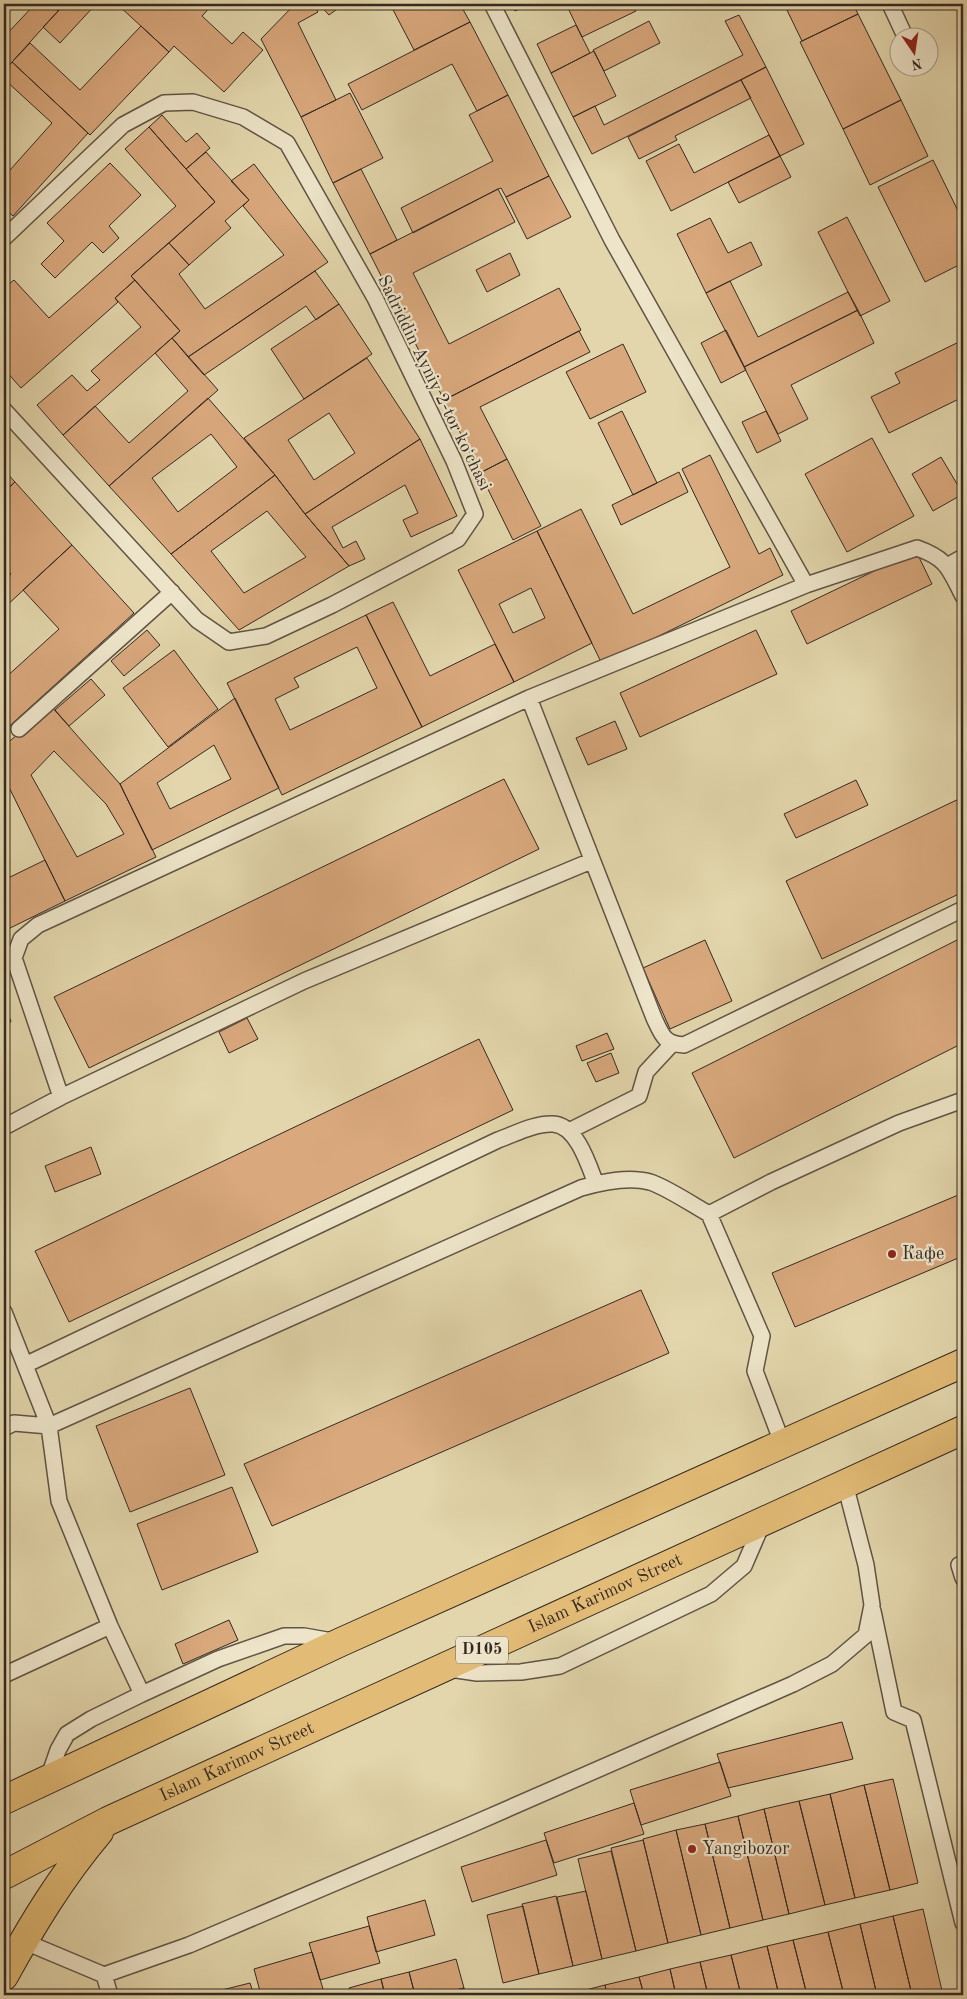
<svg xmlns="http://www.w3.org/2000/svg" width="967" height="1999" font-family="'Old Standard TT',serif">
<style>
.building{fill:#d9a87d;stroke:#342922;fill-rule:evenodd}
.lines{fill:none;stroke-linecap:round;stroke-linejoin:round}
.service-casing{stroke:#605444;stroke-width:18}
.primary-casing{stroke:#342922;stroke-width:30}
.service{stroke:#ede4c9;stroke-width:15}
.primary{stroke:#e2bb76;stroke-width:28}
.poi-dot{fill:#8f2418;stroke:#ede4c9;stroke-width:2}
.labels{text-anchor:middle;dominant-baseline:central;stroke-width:4.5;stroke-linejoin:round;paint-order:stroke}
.shield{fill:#ede4c9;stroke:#6c6154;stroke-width:1}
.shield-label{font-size:16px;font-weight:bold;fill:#342922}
.street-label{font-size:18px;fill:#342922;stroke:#ede4c9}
.poi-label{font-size:18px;fill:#342922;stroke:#ede4c9;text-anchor:start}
</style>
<rect width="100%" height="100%" fill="#e3d6ac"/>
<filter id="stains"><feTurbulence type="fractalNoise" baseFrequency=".004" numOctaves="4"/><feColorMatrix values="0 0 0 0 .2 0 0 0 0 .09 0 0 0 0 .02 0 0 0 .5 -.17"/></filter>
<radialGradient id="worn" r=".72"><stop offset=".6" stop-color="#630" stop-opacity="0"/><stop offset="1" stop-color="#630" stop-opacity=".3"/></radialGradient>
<path class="building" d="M 35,4 L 51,4 L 58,11 L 4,71 L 4,37 Z
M 51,4 L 65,4 L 58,11 Z
M 65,4 L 96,4 L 60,43 L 43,27 Z
M 117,4 L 213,4 L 202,16 L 232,44 L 243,32 L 263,50 L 224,92 L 174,46 L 169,52 Z
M 295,4 L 313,4 L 318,12 L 298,23 L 336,100 L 301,117 L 261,39 Z
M 319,4 L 344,4 L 329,15 Z
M 390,4 L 460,4 L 470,22 L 414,50 Z
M 512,4 L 529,4 L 515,11 Z
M 566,4 L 632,4 L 636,11 L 582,37 Z
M 702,4 L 713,4 L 704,8 Z
M 784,4 L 853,4 L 858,14 L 802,41 Z
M 858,14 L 901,100 L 843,129 L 800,42 Z
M 739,15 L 766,67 L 592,154 L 573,117 L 595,106 L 604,125 L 743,55 L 725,21 Z
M 649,21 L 660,43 L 604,71 L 593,50 Z
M 470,22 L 508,95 L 477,111 L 452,64 L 362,110 L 348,84 Z
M 576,25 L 590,53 L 551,73 L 537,44 Z
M 141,26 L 169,52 L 90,135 L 12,62 L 30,43 L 80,90 Z
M 594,51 L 616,96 L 573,117 L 551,73 Z
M 12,62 L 88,133 L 13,216 L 4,208 L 4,164 L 10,170 L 52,123 L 4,79 L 4,71 Z
M 766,67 L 804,144 L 780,156 L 741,80 Z
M 741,80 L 751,98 L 675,136 L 677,140 L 639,159 L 628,137 Z
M 350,93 L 383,158 L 333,183 L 301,117 Z
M 508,95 L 549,176 L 506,197 L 501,188 L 498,189 L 413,233 L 401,208 L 493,161 L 469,115 Z
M 901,100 L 928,156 L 870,185 L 843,129 Z
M 162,115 L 186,142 L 197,133 L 210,148 L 186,169 L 149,127 Z
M 149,127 L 215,202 L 131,276 L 135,280 L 115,298 L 118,302 L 21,388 L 4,369 L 4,288 L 14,280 L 49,318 L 176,206 L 125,149 Z
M 769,135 L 780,156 L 671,211 L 646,161 L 679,144 L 694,173 Z
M 206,152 L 249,200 L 225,221 L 231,228 L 189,265 L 169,243 L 215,202 L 186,169 Z
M 780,156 L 791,177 L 739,203 L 728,182 Z
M 933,160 L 963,221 L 963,263 L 925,282 L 878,187 Z
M 110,163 L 141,195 L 109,226 L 119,238 L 103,253 L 92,242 L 55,278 L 41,264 L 64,241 L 47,223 Z
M 254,164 L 328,262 L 188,357 L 172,338 L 180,331 L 131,276 L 169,243 L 189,265 L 179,274 L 205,309 L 284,255 L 243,206 L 249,200 L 231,181 Z
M 361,169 L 397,240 L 370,254 L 333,183 Z
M 549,176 L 571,217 L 527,239 L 506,197 Z
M 498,189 L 515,222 L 413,273 L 449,344 L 559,288 L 581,330 L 444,400 L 370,254 Z
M 4,208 L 10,214 L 4,221 Z
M 847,217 L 890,301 L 860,316 L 818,232 Z
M 710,218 L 728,253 L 751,242 L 762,265 L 706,293 L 677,234 Z
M 510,253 L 520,275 L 487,292 L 476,270 Z
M 963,268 L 963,282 L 958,271 Z
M 315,271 L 339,304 L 316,320 L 306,306 L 204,375 L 188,357 Z
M 135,280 L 180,331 L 63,435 L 37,405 L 72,375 L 87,391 L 100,380 L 91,371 L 141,327 L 115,298 Z
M 730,281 L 758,337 L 848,292 L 858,310 L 744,367 L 706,293 Z
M 339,304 L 372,354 L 304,399 L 271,349 Z
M 858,310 L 874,343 L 791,385 L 808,419 L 778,434 L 744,367 Z
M 726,330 L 746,370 L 721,383 L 701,343 Z
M 579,331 L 590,352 L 480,407 L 507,459 L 480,473 L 444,400 Z
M 172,338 L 218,390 L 109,486 L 63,435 L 95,406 L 129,443 L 188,391 L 155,353 Z
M 963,340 L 963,397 L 889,433 L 871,397 L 900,383 L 895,373 Z
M 623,344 L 646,392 L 590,419 L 566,372 Z
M 367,358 L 420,439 L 305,514 L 275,475 L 244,438 ZM 329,413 L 355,453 L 314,480 L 288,440 Z
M 208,398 L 275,475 L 171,554 L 109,486 ZM 211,434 L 237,467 L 178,512 L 152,478 Z
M 622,411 L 657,483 L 633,495 L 598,423 Z
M 766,411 L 781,441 L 757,453 L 742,422 Z
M 872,438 L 914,516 L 847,552 L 805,474 Z
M 420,439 L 457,516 L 411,537 L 403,520 L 418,513 L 405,485 L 332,527 L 343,548 L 356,541 L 365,559 L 349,566 L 305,514 Z
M 710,455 L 759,554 L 770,548 L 783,575 L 602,664 L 537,531 L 581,509 L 633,614 L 730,567 L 682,469 Z
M 941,457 L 963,494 L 933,511 L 912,474 Z
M 507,459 L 541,526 L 513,540 L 480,473 Z
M 4,470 L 15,482 L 4,492 Z
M 679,472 L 688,492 L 621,525 L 612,505 Z
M 275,475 L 305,514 L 349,566 L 239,630 L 171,554 ZM 267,511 L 306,557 L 244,593 L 211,551 Z
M 15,482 L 72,545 L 4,608 L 4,581 L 11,574 L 4,566 L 4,492 Z
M 537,531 L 592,643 L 514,682 L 458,570 ZM 531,588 L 545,618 L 513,633 L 499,604 Z
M 72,545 L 134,613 L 4,731 L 4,679 L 59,629 L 23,590 Z
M 916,551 L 932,584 L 807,644 L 791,611 Z
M 393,602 L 430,676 L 495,644 L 514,682 L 422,727 L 366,615 Z
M 366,615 L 422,727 L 282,795 L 227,683 ZM 357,647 L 377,688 L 290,730 L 275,699 L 299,687 L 294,678 Z
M 147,630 L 160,645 L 124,676 L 111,661 Z
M 756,630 L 777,674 L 640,737 L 620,693 Z
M 174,650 L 218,709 L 168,747 L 123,688 Z
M 91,679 L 105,695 L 69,726 L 55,710 Z
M 235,698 L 279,788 L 152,850 L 120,784 ZM 214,745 L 231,779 L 170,809 L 157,783 Z
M 51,706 L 120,784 L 156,857 L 65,901 L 4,777 L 4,746 ZM 54,751 L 106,804 L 124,834 L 77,857 L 31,775 Z
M 615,721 L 627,749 L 588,765 L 576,738 Z
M 504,779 L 539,849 L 89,1068 L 54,997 Z
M 856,780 L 868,805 L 796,838 L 784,814 Z
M 963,797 L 963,892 L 822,959 L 786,881 Z
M 45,860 L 65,901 L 4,931 L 4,880 Z
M 963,937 L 963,1043 L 734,1158 L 692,1073 Z
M 705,940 L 732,1001 L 670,1029 L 643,968 Z
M 4,1006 L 11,1021 L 4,1032 Z
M 247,1018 L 258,1039 L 229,1053 L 219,1032 Z
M 607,1033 L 614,1049 L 582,1061 L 576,1046 Z
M 479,1039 L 513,1110 L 69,1322 L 35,1251 Z
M 611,1053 L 619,1073 L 596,1082 L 587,1063 Z
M 91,1147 L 101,1174 L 55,1192 L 45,1166 Z
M 963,1193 L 963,1256 L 795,1327 L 772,1273 Z
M 641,1290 L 669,1353 L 272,1526 L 244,1464 Z
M 190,1388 L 225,1475 L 130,1512 L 96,1426 Z
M 232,1487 L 258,1552 L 162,1590 L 137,1524 Z
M 229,1620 L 238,1640 L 183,1664 L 175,1644 Z
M 842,1722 L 853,1759 L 728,1788 L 717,1754 Z
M 720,1762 L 731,1796 L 641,1825 L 630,1790 Z
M 893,1779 L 918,1883 L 890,1890 L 864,1785 Z
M 864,1785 L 890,1890 L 855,1898 L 830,1794 Z
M 830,1794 L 855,1898 L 825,1905 L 799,1801 Z
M 799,1801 L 825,1905 L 789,1914 L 764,1809 Z
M 634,1803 L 644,1834 L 554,1863 L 544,1833 Z
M 764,1809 L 789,1914 L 763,1920 L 738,1816 Z
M 738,1816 L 763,1920 L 730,1928 L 705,1824 Z
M 705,1824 L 730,1928 L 701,1935 L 676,1830 Z
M 676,1830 L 701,1935 L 668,1943 L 643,1839 Z
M 546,1840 L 557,1875 L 472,1902 L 461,1867 Z
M 643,1840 L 668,1943 L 636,1951 L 611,1848 Z
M 611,1851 L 636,1951 L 602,1959 L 578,1859 Z
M 586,1891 L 602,1959 L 573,1966 L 557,1897 Z
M 556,1896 L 573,1966 L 539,1974 L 522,1904 Z
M 425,1900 L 435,1935 L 376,1952 L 367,1917 Z
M 523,1906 L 539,1974 L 503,1983 L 487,1915 Z
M 923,1909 L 943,1995 L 912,1995 L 893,1916 Z
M 893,1916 L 912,1995 L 877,1995 L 860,1924 Z
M 860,1924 L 877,1995 L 844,1995 L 828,1932 Z
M 369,1926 L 380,1963 L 320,1980 L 309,1943 Z
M 828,1932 L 844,1995 L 807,1995 L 793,1940 Z
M 793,1940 L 807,1995 L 779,1995 L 767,1946 Z
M 767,1946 L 779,1995 L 741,1995 L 731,1955 Z
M 312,1952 L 323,1989 L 302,1995 L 261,1995 L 254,1969 Z
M 731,1955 L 741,1995 L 708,1995 L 700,1962 Z
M 456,1959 L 464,1988 L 436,1995 L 415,1995 L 409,1972 Z
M 700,1962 L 708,1995 L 676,1995 L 670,1969 Z
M 670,1969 L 676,1995 L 644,1995 L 639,1977 Z
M 409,1972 L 415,1995 L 385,1995 L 381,1979 Z
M 639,1977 L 644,1995 L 607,1995 L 605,1985 Z
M 381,1979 L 385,1995 L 351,1995 L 349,1988 Z
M 250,1983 L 254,1995 L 210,1995 L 210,1993 Z
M 605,1985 L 607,1995 L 579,1995 L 578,1992 Z
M 464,1988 L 466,1995 L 436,1995 Z
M 578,1992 L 579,1995 L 563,1995 Z"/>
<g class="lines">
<defs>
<path id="service" d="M 492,4 L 612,240 L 806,585 L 529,698 L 654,1018 C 662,1035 664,1044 684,1045 L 963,909
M 890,4 L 903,32
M 4,238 L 123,125 L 164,103 L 193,102 L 243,117 L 287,143 L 375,298 L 454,461 L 475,514 L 458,539 L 332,605 L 266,636 L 229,642 L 197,620 L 4,410
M 947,566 L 963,557
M 806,585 L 917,548 C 948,559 949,569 963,596
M 19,729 L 172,592
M 61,1097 L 14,958 L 21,939 L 38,925 L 529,698
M 4,1127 L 61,1097 L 304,981 L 591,861
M 569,1131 L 639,1096 L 646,1072 L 672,1044
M 709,1214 L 762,1336 L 755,1371 L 783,1445
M 4,1312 L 49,1426 L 59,1501 L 110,1626 L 142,1694
M 25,1365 L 498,1140 C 515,1134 535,1123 553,1124 C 577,1125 589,1166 596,1184
M 4,1428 L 14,1423 L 49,1426 L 581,1188 C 602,1182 628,1176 650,1182 C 666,1187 693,1205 709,1214 L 771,1182 L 899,1123 L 963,1100
M 963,1563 L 959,1565 L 963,1578
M 873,1611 L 894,1712 L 913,1720 L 963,1923
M 450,1669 L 477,1673 L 521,1672 L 560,1666 L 711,1594 L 744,1566 L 763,1522
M 4,1675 L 110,1626
M 48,1779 L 58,1750 L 67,1734 L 91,1719 L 142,1694 L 218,1659 L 284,1636 L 304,1636 L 338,1642
M 23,1941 L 104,1975 L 189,1945 L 473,1824 L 793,1684 L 832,1664 L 866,1635 L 872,1605 L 866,1565 L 845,1484
M 104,1975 L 110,1995"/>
<g id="primary">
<path d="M 4,1800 L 341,1642 L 963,1363"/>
<path id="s1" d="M 4,1875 L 108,1821 L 963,1430"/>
<path d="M 4,1976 C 32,1925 61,1877 99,1832"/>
</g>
</defs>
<use href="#service" class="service-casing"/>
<use href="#primary" class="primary-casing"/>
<use href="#service" class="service"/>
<use href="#primary" class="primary"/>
</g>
<g class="poi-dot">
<circle cx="892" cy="1254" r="5"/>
<circle cx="692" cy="1849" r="5"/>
</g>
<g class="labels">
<rect class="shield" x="456" y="1636.5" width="52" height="27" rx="4"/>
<g class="shield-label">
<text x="482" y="1650">D105</text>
</g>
<g class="street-label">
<text transform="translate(434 383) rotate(64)">Sadriddin Ayniy 2-tor koʻchasi</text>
<text stroke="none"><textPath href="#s1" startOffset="664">Islam Karimov Street</textPath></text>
<text stroke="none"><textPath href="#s1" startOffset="259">Islam Karimov Street</textPath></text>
</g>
<g class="poi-label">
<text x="902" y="1254">Кафе</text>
<text x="702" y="1849">Yangibozor</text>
</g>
</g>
<rect width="967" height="1999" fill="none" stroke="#e3d6ac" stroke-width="20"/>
<rect x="5" y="5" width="957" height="1989" fill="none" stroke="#342922" stroke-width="2.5"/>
<rect x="10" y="10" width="947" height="1979" fill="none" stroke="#342922"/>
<g transform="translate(914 52) rotate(167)"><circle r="24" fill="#ede4c9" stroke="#a39986"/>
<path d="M0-4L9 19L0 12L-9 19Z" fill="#8f2418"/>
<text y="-8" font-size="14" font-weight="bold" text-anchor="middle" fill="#342922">N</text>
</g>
<rect width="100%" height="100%" filter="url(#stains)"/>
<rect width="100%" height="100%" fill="url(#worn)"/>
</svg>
